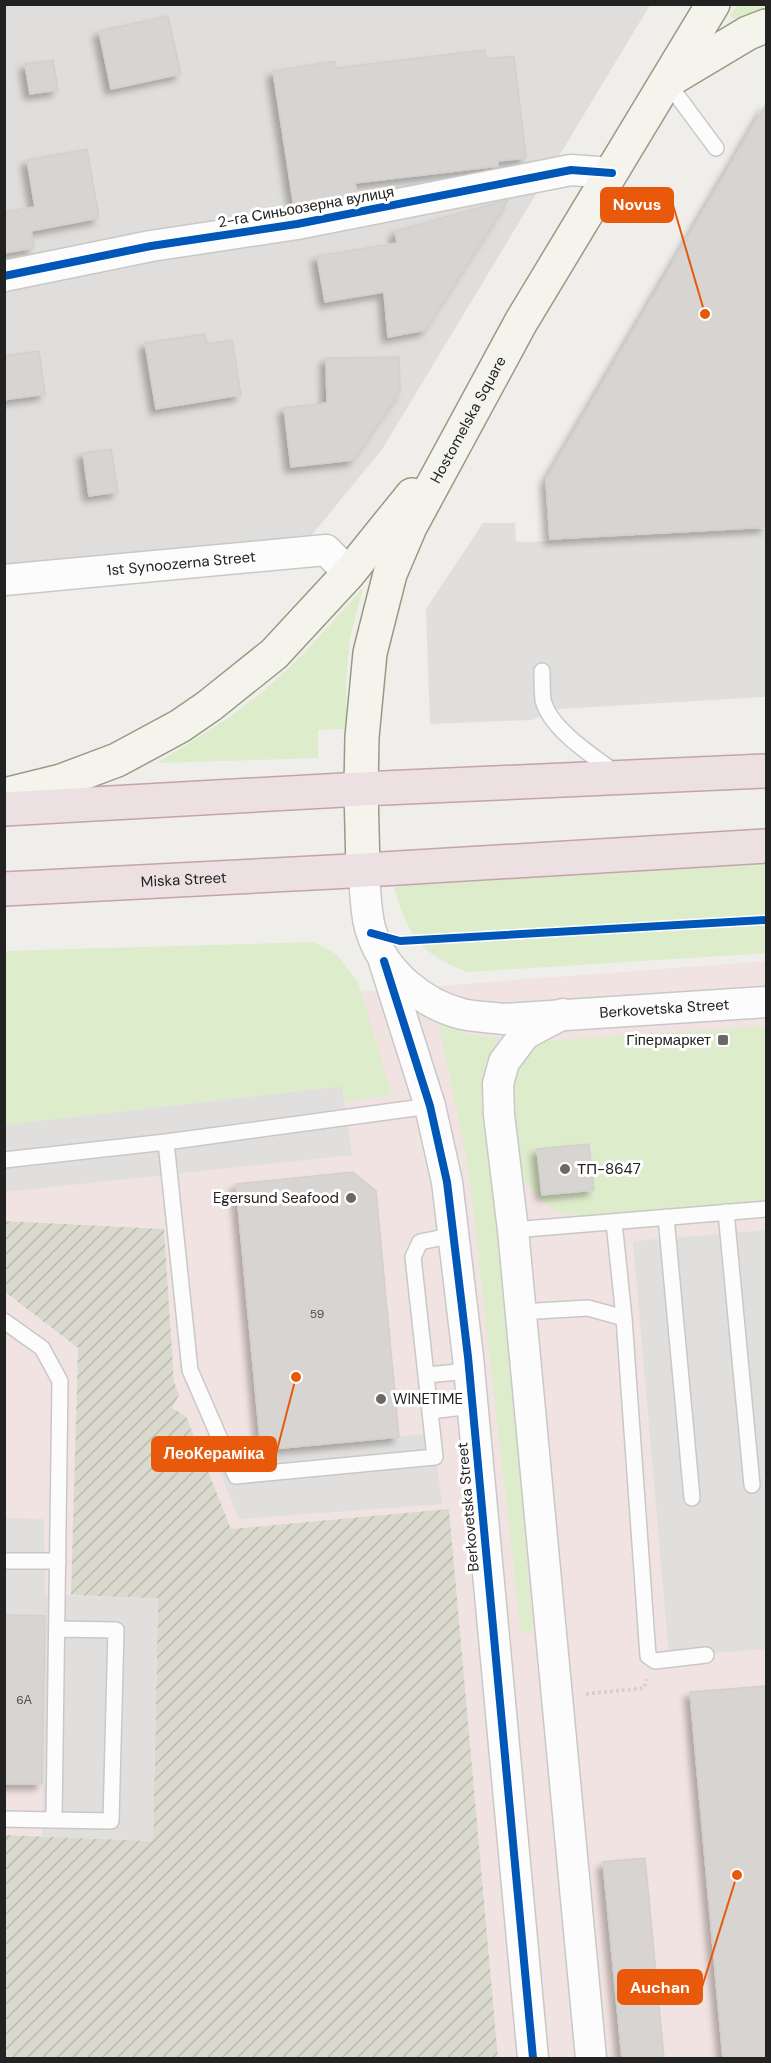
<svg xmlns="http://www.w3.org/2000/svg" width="771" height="2063" font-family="'DM Sans',sans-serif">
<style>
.residential{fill:#dfdedc}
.commercial{fill:#f1e3e1}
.construction{fill:url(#construction-furrows)}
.grass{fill:#ddeccb}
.parking{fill:#e0dfde}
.building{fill:#d7d4d2;stroke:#d3d0cc;stroke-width:1.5;filter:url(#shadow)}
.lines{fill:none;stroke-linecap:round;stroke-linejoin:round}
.lane-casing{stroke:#c9c8c7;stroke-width:18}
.street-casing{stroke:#c9c8c7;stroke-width:33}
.secondary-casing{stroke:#999a82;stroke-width:36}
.highway-casing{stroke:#c5a2ac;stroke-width:36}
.path{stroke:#dccecd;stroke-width:4;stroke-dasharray:3 3;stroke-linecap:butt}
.lane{stroke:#fdfcfc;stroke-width:15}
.street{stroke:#fdfcfc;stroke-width:30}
.secondary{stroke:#f4f4ed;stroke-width:33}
.highway{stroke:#ece0e2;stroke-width:33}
.cycleway-casing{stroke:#fff;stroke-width:11}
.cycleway{stroke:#0057b8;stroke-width:8}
.poi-dot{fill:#6a6968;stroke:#fff;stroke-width:2}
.labels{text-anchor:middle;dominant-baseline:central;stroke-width:6;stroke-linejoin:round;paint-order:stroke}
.number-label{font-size:12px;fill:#4f4e4e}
.street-label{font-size:15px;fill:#222;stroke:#fff}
.poi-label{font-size:15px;fill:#222;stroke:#fff;text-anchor:end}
.leader{fill:none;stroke:#e8590c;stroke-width:2}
.callout-dot{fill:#e8590c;stroke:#fff;stroke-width:2}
.callout{fill:#e8590c;stroke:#e8590c;stroke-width:2}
.callout-label{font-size:16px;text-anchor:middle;font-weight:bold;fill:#fff}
</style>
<defs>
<pattern id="construction-furrows" width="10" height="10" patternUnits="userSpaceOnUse" patternTransform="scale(1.5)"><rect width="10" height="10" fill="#d9d9cd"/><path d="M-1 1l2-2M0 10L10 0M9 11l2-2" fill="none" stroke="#babab0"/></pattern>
<filter id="shadow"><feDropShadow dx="-5.5" dy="5.5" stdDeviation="3" flood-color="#0004"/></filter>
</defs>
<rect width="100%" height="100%" fill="#f0eeeb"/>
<path class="residential" d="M 4,5 L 650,5 L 383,448 L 307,541 L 5,573 Z"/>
<path class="commercial" d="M 766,961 L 766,2058 L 498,2058 L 449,1509 L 231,1529 L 186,1416 L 171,1408 L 179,1395 L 174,1382 L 164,1229 L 5,1221 L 5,1125 L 345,1101 L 357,992 Z
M 4,1292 L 78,1348 L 71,1595 L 158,1598 L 153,1841 L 5,1835 Z"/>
<path class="construction" d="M 5,1221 L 164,1229 L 174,1382 L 179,1395 L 172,1408 L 186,1416 L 231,1529 L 449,1509 L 498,2058 L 5,2058 L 5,1835 L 153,1841 L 158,1599 L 71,1595 L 78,1348 L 5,1292 Z"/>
<path class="grass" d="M 737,5 L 766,5 L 766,8 L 738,21 L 730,16 Z
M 363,588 L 350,638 L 346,680 L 346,729 L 318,730 L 318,758 L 157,763 C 195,740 233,717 267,688 C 302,658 332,622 363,588 Z
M 766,864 L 766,953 L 468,972 C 417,953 408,934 393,884 Z
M 314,942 L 336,954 L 358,982 L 392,1095 L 345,1102 L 342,1086 L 5,1125 L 4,951 Z
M 437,1017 L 463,1033 L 499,1039 L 487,1059 L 483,1091 L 502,1268 L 533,1629 L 529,1633 L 521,1631 L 468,1164 Z
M 766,1026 L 766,1202 L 579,1217 L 558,1212 L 547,1205 L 522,1178 L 509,1093 L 520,1061 L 532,1048 L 541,1042 L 556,1040 Z"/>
<path class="parking" d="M 483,523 L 515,523 L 516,541 L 527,542 L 766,529 L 766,697 L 559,709 L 532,720 L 430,724 L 426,609 Z
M 342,1086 L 352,1155 L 5,1192 L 4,1125 Z
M 766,1230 L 766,1649 L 669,1657 L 633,1241 Z
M 433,1433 L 442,1504 L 239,1519 L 214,1457 Z
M 5,1518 L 44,1519 L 45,1595 L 158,1598 L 153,1841 L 42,1836 L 45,1616 L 5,1615 Z"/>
<path class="building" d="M 168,16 L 181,74 L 111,89 L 99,31 Z
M 485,50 L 486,59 L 514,56 L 526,158 L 498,161 L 498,166 L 355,183 L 357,195 L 294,207 L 273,71 L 335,61 L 336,68 Z
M 53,60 L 58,90 L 30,94 L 25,64 Z
M 766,104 L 766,527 L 550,539 L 546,480 Z
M 87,149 L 99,218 L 31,231 L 34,248 L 4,253 L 4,212 L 35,207 L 27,160 Z
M 508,200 L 425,330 L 388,337 L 384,292 L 325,302 L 317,256 L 397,243 L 395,231 Z
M 205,334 L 207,344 L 232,340 L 241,395 L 156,409 L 145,343 Z
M 39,351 L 45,394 L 4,400 L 4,356 Z
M 399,357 L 400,391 L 353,460 L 291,467 L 284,408 L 327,403 L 326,358 Z
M 111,449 L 118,492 L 89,496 L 83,453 Z
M 589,1144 L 594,1190 L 542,1195 L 537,1149 Z
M 353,1172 L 376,1191 L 399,1437 L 261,1450 L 236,1184 Z
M 4,1615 L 45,1616 L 42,1784 L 4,1784 Z
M 766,1686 L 766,2058 L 723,2058 L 690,1692 Z
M 645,1858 L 664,2058 L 622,2058 L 603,1862 Z"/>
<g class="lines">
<defs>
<path id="lane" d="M 667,82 L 716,148
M 542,671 C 542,680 542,691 543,700 C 550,729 593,756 616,773
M 166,1142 L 190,1370 L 236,1476 L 435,1457 L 413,1257 L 420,1242 L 454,1235
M 4,1160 L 166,1142 L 430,1106
M 726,1212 L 752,1485
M 666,1217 L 692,1498
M 614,1222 L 624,1318 L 648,1656 L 655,1661 L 706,1655
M 513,1230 L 766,1209
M 520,1312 L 588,1308 L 624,1318
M 4,1321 L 42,1348 L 60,1381 L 54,1820 L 4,1819
M 426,1375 L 469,1371
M 430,1411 L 472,1406
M 4,1561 L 58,1561
M 54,1820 L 111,1821 L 116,1630 L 57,1629"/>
<g id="street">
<path d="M 4,276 L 151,246 L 297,224 L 571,170 L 612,173"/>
<path id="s1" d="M 4,580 L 326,550 L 349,573"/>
<path id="s2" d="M 363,870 C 366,889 365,916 372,934 C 385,973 423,1004 462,1014 C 475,1017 489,1017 503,1019 L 766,1002"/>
<path d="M 384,961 L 430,1106 L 447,1182 L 468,1357 L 533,2058"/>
<path d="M 563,1014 L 525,1034 L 504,1062 L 498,1084 L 499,1115 L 513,1230 L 591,2058"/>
</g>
<g id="secondary">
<path d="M 671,79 L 748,33 L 766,26"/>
<path d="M 4,795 L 61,781 L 117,760 L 180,726 L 209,706 L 274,654 L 349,573 L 412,495"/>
<path id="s3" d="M 363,870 L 361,789 L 362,737 L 370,653 L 390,574 L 410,527 L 521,322 L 713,4"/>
</g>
<g id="highway">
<path d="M 4,809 L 361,789 L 766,771"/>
<path id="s4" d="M 4,889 L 332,872 L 766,846"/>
</g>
</defs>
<use href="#lane" class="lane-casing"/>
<use href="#street" class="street-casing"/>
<use href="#secondary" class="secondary-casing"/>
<use href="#highway" class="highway-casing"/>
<path class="path" d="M 586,1694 L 644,1688 L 647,1679"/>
<use href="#lane" class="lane"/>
<use href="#street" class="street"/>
<use href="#secondary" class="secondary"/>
<use href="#highway" class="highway"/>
<defs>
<path id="cycleway" d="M 4,276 L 151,246 L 297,224 L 571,170 L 612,173
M 371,933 L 400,941 L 766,920
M 384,961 L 430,1106 L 447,1182 L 468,1357 L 533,2058"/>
</defs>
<use href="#cycleway" class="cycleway-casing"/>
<use href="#cycleway" class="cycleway"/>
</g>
<g class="poi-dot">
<rect x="717" y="1034" width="12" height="12" rx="3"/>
<circle cx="565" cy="1169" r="6"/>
<circle cx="351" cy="1198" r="6"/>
<circle cx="381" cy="1399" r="6"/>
</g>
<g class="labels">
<g class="number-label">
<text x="317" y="1314">59</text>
<text x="24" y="1700">6А</text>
</g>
<g class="street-label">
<text transform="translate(306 207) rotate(-10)">2-га Синьоозерна вулиця</text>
<text stroke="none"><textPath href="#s3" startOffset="472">Hostomelska Square</textPath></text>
<text stroke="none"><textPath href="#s1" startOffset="178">1st Synoozerna Street</textPath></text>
<text stroke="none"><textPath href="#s4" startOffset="180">Miska Street</textPath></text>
<text stroke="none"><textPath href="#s2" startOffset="393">Berkovetska Street</textPath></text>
<text transform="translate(468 1507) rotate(-95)">Berkovetska Street</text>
</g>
<g class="poi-label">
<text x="711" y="1040">Гіпермаркет</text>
<text x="577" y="1169" text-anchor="start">ТП-8647</text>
<text x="339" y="1198">Egersund Seafood</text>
<text x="393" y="1399" text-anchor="start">WINETIME</text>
</g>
</g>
<path class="leader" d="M705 314L673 205M296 1377L276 1454M737 1875L702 1987"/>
<g class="callout-dot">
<circle cx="705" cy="314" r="6"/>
<circle cx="296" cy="1377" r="6"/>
<circle cx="737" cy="1875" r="6"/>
</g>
<g class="callout">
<rect x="601" y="188" width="72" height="34" rx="6"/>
<rect x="152" y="1437" width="124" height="34" rx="6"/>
<rect x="618" y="1970" width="84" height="34" rx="6"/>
</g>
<g class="callout-label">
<text x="637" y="210">Novus</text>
<text x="214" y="1459">ЛеоКераміка</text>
<text x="660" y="1993">Auchan</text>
</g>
<rect width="771" height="2063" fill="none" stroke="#222222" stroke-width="12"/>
</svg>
